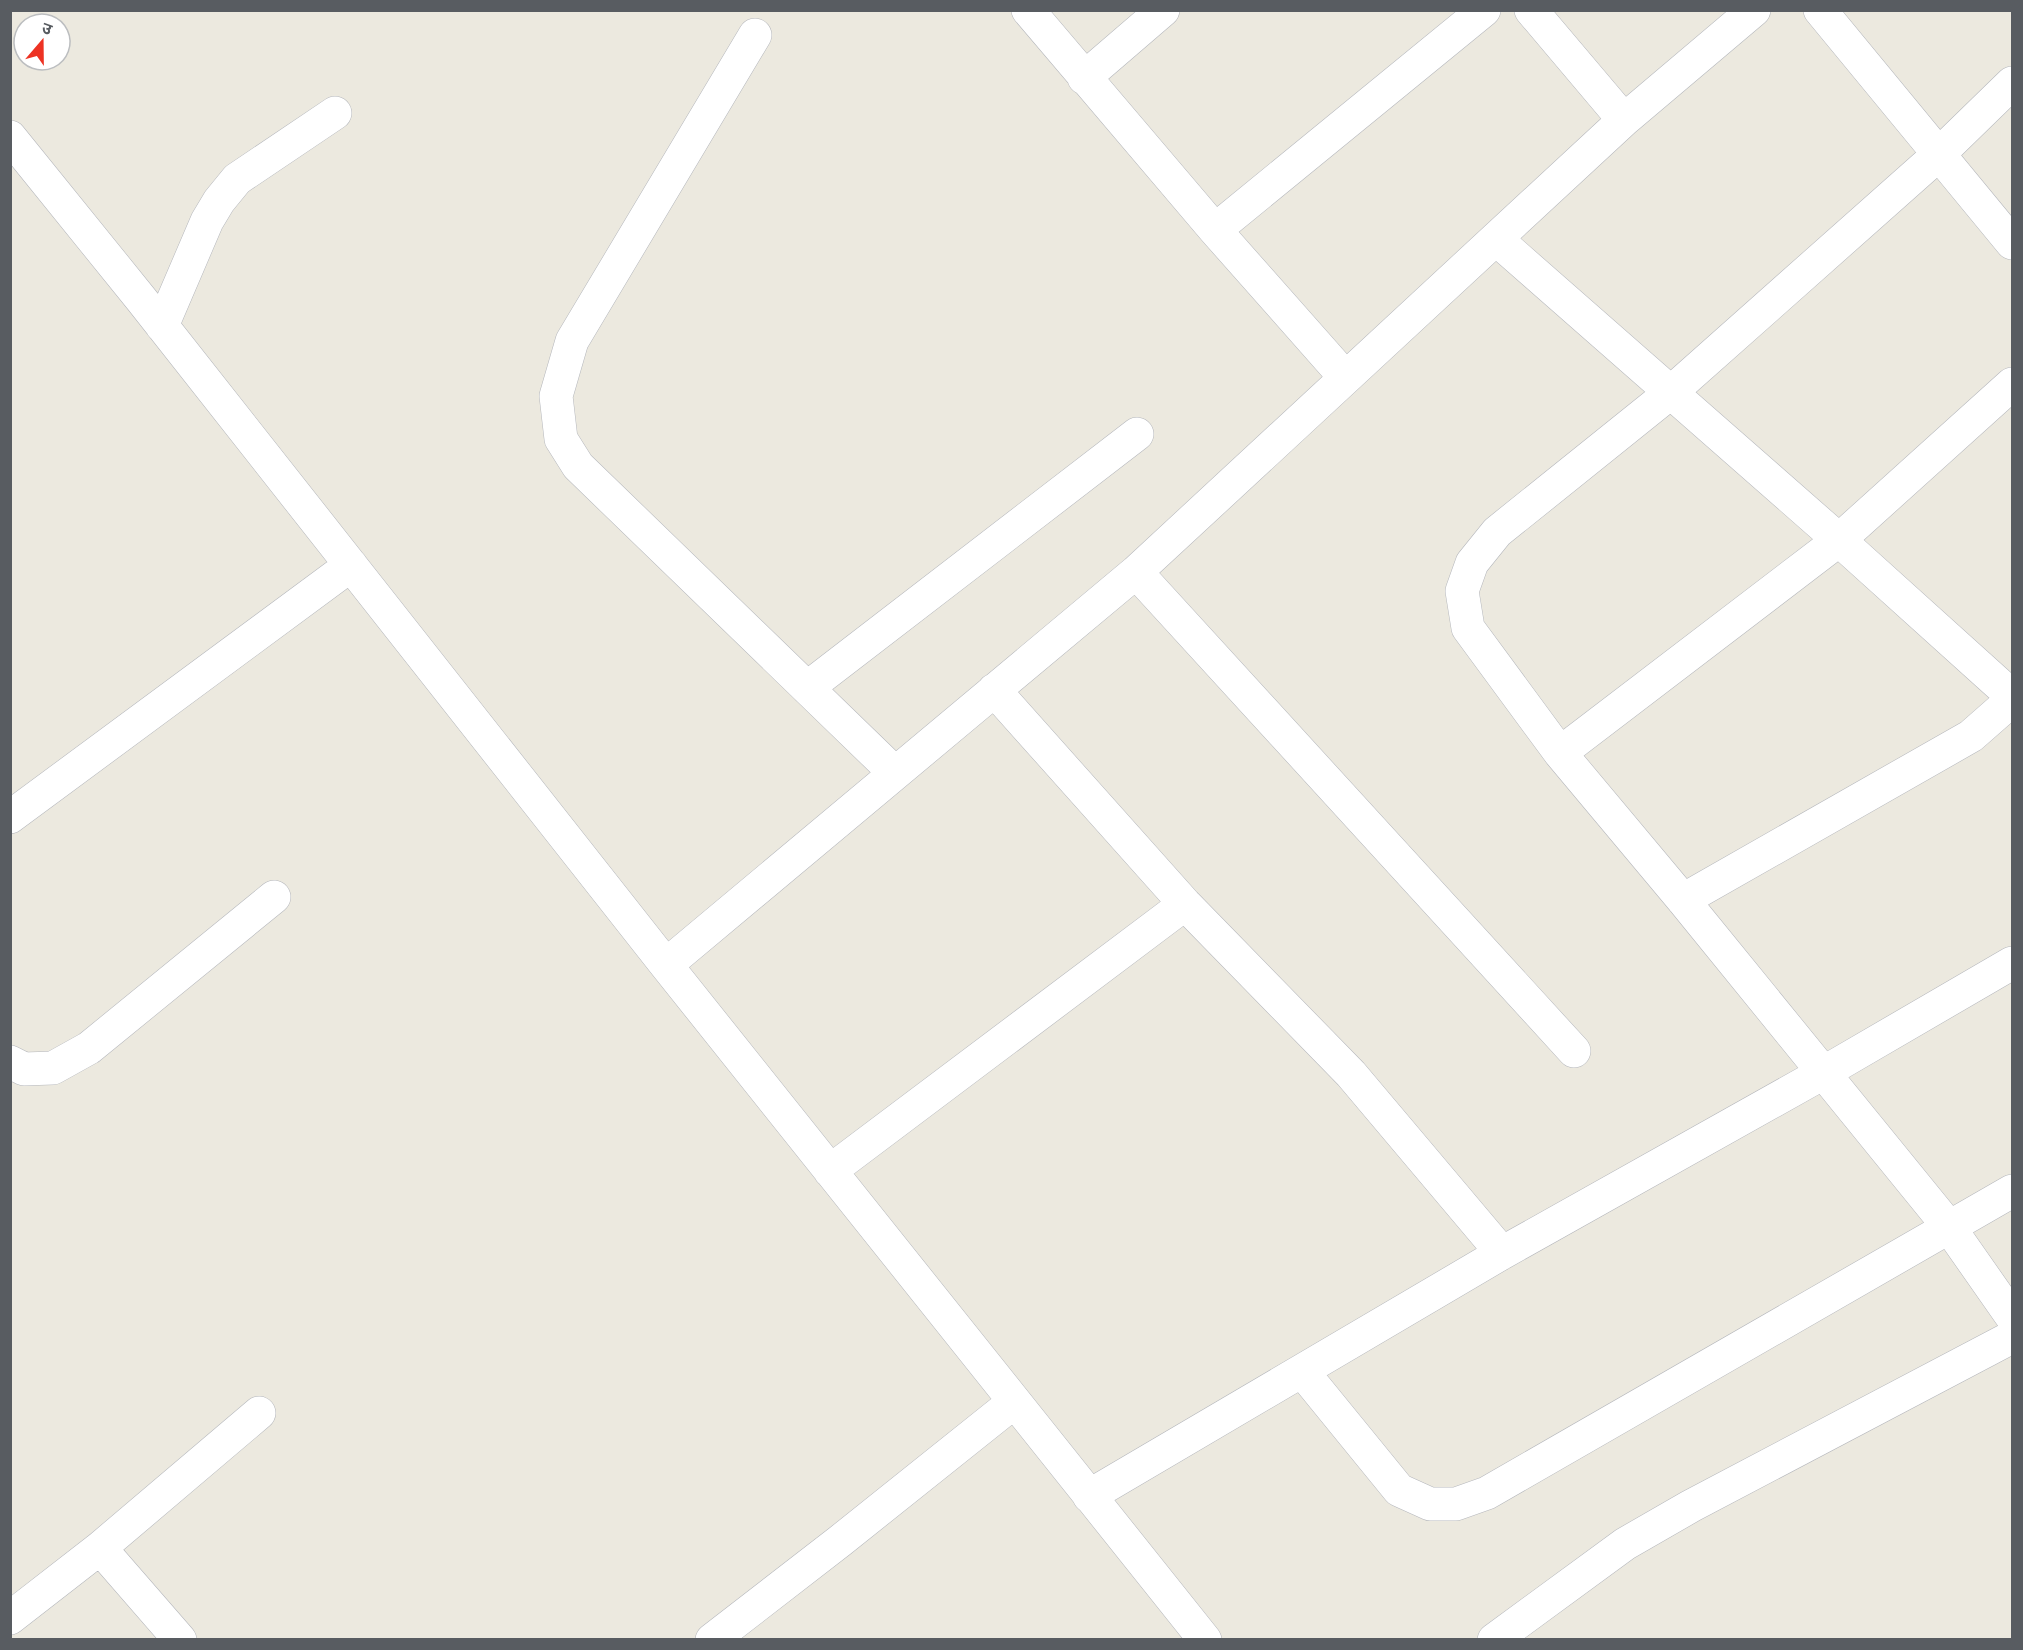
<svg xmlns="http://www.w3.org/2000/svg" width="2023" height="1650" font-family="Inter,'Noto Sans Devanagari',sans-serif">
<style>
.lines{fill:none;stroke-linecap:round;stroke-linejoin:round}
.minor-casing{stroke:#b5b7bc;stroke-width:34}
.minor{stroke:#fff;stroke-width:33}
</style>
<rect width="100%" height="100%" fill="#ece9df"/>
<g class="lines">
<defs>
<path id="minor" d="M 1028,10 L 1215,230 L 1345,377
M 1531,10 L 1624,120
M 1820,10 L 2012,243
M 755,35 L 572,341 L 556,396 L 561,439 L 578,466 L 895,773
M 1084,78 L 1163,10
M 2012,83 L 1938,155 L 1670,393 L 1497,532 L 1472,563 L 1462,591 L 1468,628 L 1560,753 L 1683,900 L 1949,1227 L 2012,1317
M 10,137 L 141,299 L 666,965 L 1205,1640
M 1215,230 L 1484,10
M 1496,239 L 1839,540 L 2012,696
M 162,326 L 207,221 L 219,201 L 237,179 L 335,113
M 1136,572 L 1574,1051
M 807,688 L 1137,434
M 994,690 L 1185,904 L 1351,1074 L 1502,1253
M 1560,753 L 1839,540 L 2012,384
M 10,817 L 351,565
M 1683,900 L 1971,736 L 2012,700
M 666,965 L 1136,572 L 1624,120 L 1754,10
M 10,1062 L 24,1069 L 53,1068 L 89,1048 L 274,897
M 830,1171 L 1185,904
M 1302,1371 L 1399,1490 L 1430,1504 L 1456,1504 L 1487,1493 L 2012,1191
M 1089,1496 L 1502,1253 L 1823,1073 L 2012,963
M 100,1548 L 180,1640
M 10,1618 L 100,1548 L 259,1413
M 712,1640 L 840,1541 L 1014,1402
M 1494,1640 L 1625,1544 L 1691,1506 L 2012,1337"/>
</defs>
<use href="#minor" class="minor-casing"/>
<use href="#minor" class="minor"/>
</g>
<rect width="2023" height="1650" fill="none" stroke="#585c61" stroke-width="24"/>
<g transform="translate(42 42) rotate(20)"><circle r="28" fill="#ffffff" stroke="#bcbec0" stroke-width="1.5"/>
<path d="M0-4.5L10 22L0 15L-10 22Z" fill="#ed3223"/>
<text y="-9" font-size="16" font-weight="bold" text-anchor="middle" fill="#585c61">उ</text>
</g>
</svg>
